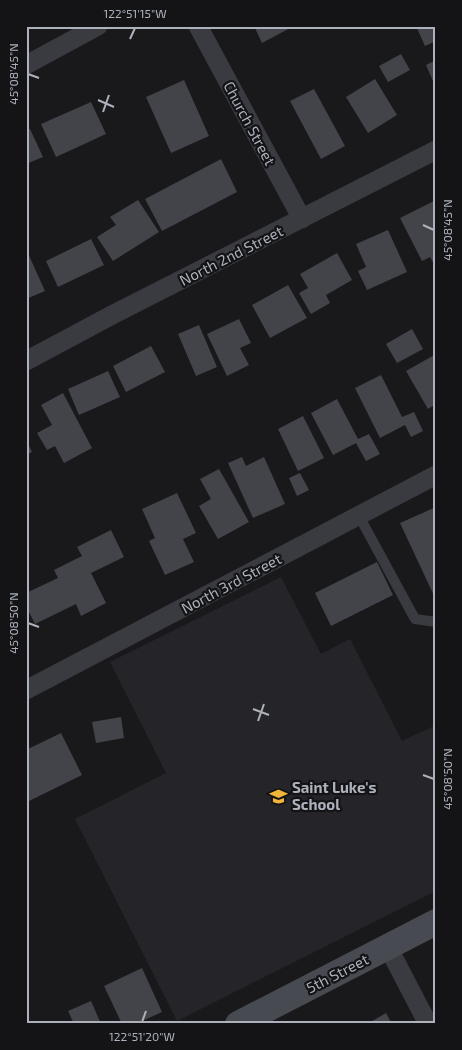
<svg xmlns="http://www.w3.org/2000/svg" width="462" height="1050" font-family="'Exo 2',sans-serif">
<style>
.built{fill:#252529}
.building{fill:#434449}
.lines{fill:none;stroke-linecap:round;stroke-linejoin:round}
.lane{stroke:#3a3b41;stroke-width:10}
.street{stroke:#3a3b41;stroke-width:19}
.secondary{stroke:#484a51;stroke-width:26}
.ticks{fill:none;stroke:#acb1bb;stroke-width:2}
.labels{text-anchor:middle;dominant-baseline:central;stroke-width:4.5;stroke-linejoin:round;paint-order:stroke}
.street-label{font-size:15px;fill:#acb1bb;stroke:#141417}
.poi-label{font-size:15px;font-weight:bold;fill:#acb1bb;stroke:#141417;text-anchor:start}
.neatline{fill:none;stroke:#acb1bb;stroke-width:2}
.ticks-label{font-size:12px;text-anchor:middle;fill:#acb1bb}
</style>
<rect width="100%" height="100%" fill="#19191c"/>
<path class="built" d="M 281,577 L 321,654 L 350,639 L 402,741 L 436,725 L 436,891 L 177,1021 L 75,819 L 166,773 L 110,662 Z"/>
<path class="building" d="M 254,26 L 294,26 L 262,43 Z
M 416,26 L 436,26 L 436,41 L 425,46 Z
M 401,54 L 410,70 L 388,82 L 379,66 Z
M 436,60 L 436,88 L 426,65 Z
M 375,79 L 397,115 L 368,133 L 346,97 Z
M 184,80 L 209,136 L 171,153 L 146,97 Z
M 314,89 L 345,146 L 321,159 L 290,101 Z
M 91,102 L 106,134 L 56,157 L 41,124 Z
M 30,129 L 43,157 L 26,164 L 26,131 Z
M 221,159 L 237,192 L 162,231 L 145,199 Z
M 138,200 L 159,232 L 113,261 L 97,237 L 116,225 L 110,217 Z
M 436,200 L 436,268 L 430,257 L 422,261 L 400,218 Z
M 388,230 L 407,272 L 367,290 L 358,271 L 366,267 L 356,244 Z
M 91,239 L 104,265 L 58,287 L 46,261 Z
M 26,249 L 45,291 L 26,299 Z
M 337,253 L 352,280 L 326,295 L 330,303 L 311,314 L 299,293 L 308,288 L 300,274 Z
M 288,285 L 307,318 L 270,338 L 252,305 Z
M 239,319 L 251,343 L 240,348 L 249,365 L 227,376 L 207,334 Z
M 199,325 L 217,367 L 196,376 L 178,334 Z
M 412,329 L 423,349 L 397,363 L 386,344 Z
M 151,346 L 165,372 L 126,392 L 113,366 Z
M 436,354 L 436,404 L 428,409 L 406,371 Z
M 108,371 L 120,397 L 79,415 L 68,389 Z
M 381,375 L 402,417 L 414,412 L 423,431 L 411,437 L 405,425 L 380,438 L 355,388 Z
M 63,393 L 92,448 L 64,463 L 55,446 L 47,450 L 37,433 L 52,425 L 41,405 Z
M 337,399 L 358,439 L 369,434 L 380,454 L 366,461 L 356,443 L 333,455 L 311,413 Z
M 303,416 L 324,458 L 298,471 L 278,429 Z
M 26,440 L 32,452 L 26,455 Z
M 242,457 L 246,466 L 264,457 L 285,504 L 253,518 L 228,463 Z
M 219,469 L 249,522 L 218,539 L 199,506 L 211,499 L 200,479 Z
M 300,473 L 309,490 L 297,496 L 289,478 Z
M 177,493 L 196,533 L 183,539 L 194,562 L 165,575 L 149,541 L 155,538 L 142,509 Z
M 436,507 L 436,600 L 400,523 Z
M 111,530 L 124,557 L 91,573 L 106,603 L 81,616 L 76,604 L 35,624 L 26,606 L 26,593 L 58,578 L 54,570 L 82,556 L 77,547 Z
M 377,562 L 393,595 L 331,626 L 315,593 Z
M 121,717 L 124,738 L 96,743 L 92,722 Z
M 61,733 L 82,775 L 29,801 L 26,794 L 26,750 Z
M 142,968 L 162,1012 L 136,1024 L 122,1024 L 104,986 Z
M 91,1001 L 101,1024 L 74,1024 L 68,1011 Z
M 386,1013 L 392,1024 L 367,1024 Z"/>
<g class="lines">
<path class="lane" d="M 359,516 L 415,619 L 436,622"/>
<path class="street" d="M 198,26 L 302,219
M 26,65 L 98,26
M 26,361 L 112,315 L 436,150
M 26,690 L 436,475
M 388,947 L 428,1024"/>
<path class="secondary" d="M 238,1024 L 436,922"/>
</g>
<path class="ticks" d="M 130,39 L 135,28M 28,74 L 39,78M 98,100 L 114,107M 103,112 L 109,95M 423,225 L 434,230M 28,623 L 39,627M 253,709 L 269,715M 258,721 L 264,704M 423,775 L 434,779M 142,1022 L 146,1011"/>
<defs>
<symbol id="school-bare" viewBox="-9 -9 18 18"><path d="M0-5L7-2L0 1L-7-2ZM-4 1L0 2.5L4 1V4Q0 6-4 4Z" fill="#f3b43a" stroke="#141417" stroke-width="2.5" paint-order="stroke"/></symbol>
</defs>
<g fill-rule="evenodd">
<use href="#school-bare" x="266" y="784" width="25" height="25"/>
</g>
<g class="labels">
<g class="street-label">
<text transform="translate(250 123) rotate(62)">Church Street</text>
<text transform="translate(231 255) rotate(-27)">North 2nd Street</text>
<text transform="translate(231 583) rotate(-28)">North 3rd Street</text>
<text transform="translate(337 973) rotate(-27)">5th Street</text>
</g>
<g class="poi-label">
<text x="292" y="787">Saint Luke's<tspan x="292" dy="17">School</tspan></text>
</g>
</g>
<rect width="462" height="1050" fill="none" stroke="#141417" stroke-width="55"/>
<rect x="28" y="28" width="406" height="994" class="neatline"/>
<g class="ticks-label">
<text x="135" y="18">122°51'15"W</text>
<text transform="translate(14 74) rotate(-90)" y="4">45°08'45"N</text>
<text transform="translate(448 230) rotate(-90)" y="4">45°08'45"N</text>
<text transform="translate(14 623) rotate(-90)" y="4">45°08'50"N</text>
<text transform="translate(448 779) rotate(-90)" y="4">45°08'50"N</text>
<text x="142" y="1041">122°51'20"W</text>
</g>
</svg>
